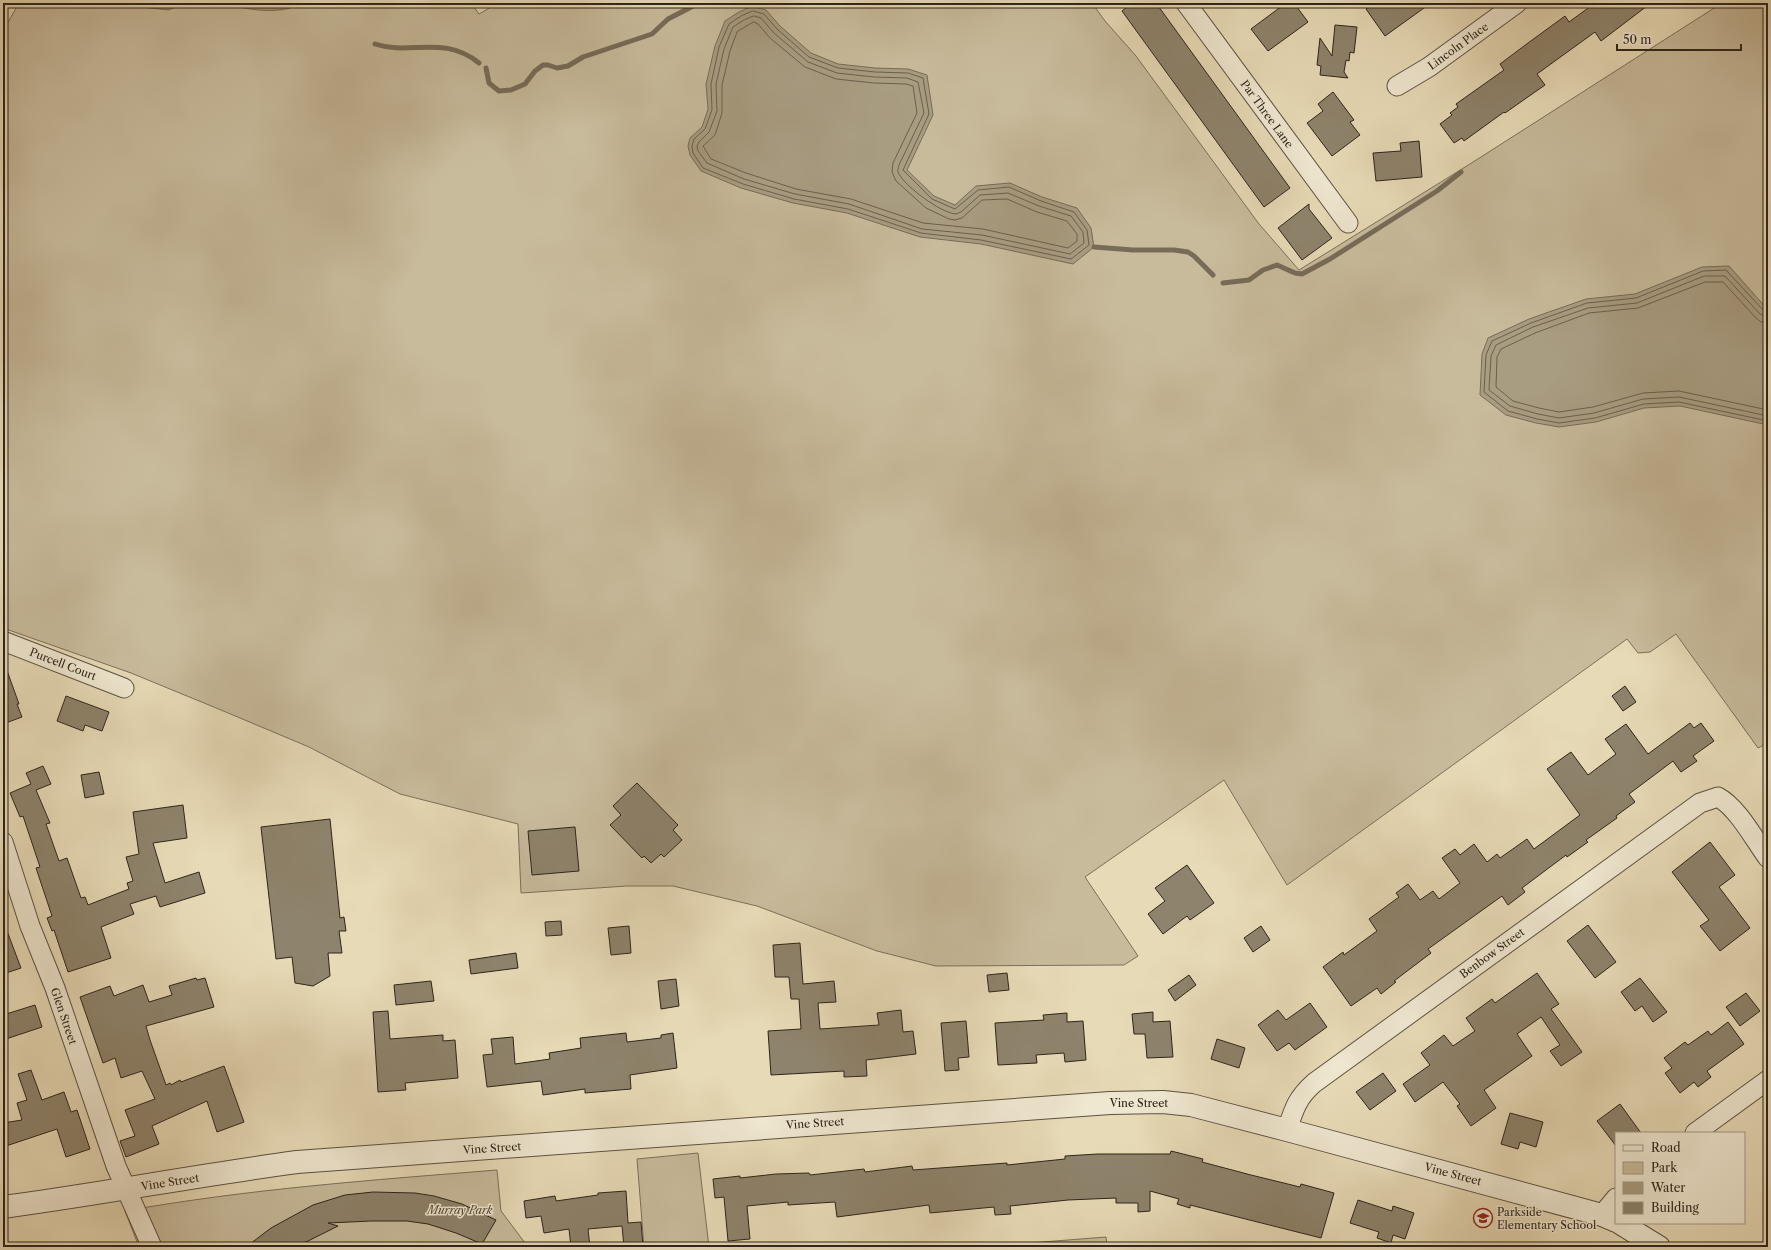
<svg xmlns="http://www.w3.org/2000/svg" width="1771" height="1250" font-family="'Libre Caslon Text',serif">
<style>
.green{fill:#c8bb9c;stroke:#7b705c}
.water{fill:#a89c81;stroke:#776c58}
.lines{fill:none;stroke-linecap:round;stroke-linejoin:round}
.shore{stroke:#6b604e;stroke-width:1}
.stream{stroke:#776c58;stroke-width:5}
.building{fill:#8e836c;stroke:#2e251b}
.minor-casing{stroke:#5c5242;stroke-width:21}
.tertiary-casing{stroke:#5c5242;stroke-width:24}
.minor{stroke:#efe7d0;stroke-width:19}
.tertiary{stroke:#efe7d0;stroke-width:22}
.labels{text-anchor:middle;dominant-baseline:central;stroke-width:3;stroke-linejoin:round;paint-order:stroke}
.street-label{font-size:11px;fill:#2e251b;stroke:#efe7d0}
.park-label{font-size:11px;font-style:italic;fill:#544a3b;stroke:#efe7d0}
.poi-label{font-size:11px;fill:#2e251b;stroke:#efe7d0;text-anchor:start}
</style>
<rect width="100%" height="100%" fill="#e7dab6"/>
<filter id="stains"><feTurbulence type="fractalNoise" baseFrequency=".005" numOctaves="4"/><feColorMatrix values="0 0 0 0 .2 0 0 0 0 .09 0 0 0 0 .02 0 0 0 .5 -.17"/></filter>
<radialGradient id="worn" r=".72"><stop offset=".6" stop-color="#630" stop-opacity="0"/><stop offset="1" stop-color="#630" stop-opacity=".3"/></radialGradient>
<path class="green" d="M 19,3 L 471,3 L 479,14 L 498,3 L 1092,3 L 1105,21 L 1136,56 L 1259,224 L 1299,270 L 1470,164 L 1722,3 L 1763,3 L 1768,9 L 1768,743 L 1758,748 L 1676,634 L 1650,652 L 1638,653 L 1627,639 L 1287,885 L 1224,780 L 1085,877 L 1138,956 L 1124,965 L 936,966 L 877,951 L 757,906 L 673,886 L 627,886 L 521,893 L 518,824 L 400,794 L 309,747 L 221,710 L 131,673 L 3,628 L 3,31 Z
M 698,1153 L 709,1247 L 644,1247 L 637,1159 Z
M 497,1170 L 501,1211 L 528,1247 L 139,1247 L 125,1211 C 248,1189 373,1180 497,1170 Z
M 1106,1237 L 1107,1246 L 1122,1247 L 979,1247 Z"/>
<path class="water" d="M 127,3 L 183,3 L 169,10 L 131,6 Z
M 228,3 L 292,3 L 290,8 C 274,13 243,10 228,3 Z
M 752,6 L 766,10 L 780,26 L 811,53 L 838,64 L 875,68 L 908,69 L 927,75 L 933,115 L 907,170 L 934,196 L 955,205 L 976,186 L 1010,183 L 1042,197 L 1077,208 L 1091,228 L 1094,247 L 1073,264 L 981,244 L 920,237 L 847,213 L 793,203 L 741,188 L 701,171 L 690,155 L 688,146 L 690,138 L 702,127 L 708,109 L 706,84 L 715,46 L 725,21 L 739,12 Z
M 1729,266 L 1768,310 L 1768,425 L 1680,406 L 1644,408 L 1596,422 L 1559,427 L 1536,423 L 1506,415 L 1480,395 L 1482,354 L 1488,338 L 1529,319 L 1586,299 L 1635,294 L 1702,267 Z"/>
<g class="lines">
<path class="shore" d="M 237,3 L 281,6 L 288,3
M 753,11 L 764,14 L 777,29 L 809,57 L 838,68 L 875,72 L 908,73 L 923,78 L 929,114 L 903,170 L 932,199 L 955,209 L 978,190 L 1009,187 L 1041,201 L 1074,212 L 1087,230 L 1089,245 L 1071,259 L 981,240 L 921,233 L 848,209 L 794,199 L 743,184 L 703,168 L 693,153 L 692,146 L 694,139 L 705,129 L 712,110 L 711,84 L 719,47 L 729,24 L 741,16 Z
M 754,16 L 761,18 L 774,33 L 808,62 L 837,73 L 874,77 L 907,78 L 918,82 L 924,113 L 899,165 C 898,169 897,171 899,174 C 906,187 941,213 956,214 L 961,212 L 980,195 L 1008,193 L 1039,206 L 1071,216 L 1083,232 L 1084,243 L 1070,254 L 982,235 L 922,229 L 849,204 L 795,194 L 744,179 L 707,163 L 698,151 L 697,146 L 699,142 L 709,132 L 717,111 L 716,84 L 724,49 L 733,27 L 744,20 Z
M 754,22 L 758,24 L 770,38 L 805,67 L 836,79 L 874,83 L 906,84 L 913,86 L 917,113 L 893,163 L 892,172 L 896,181 L 926,208 L 949,219 L 955,220 L 962,218 L 982,200 L 1007,199 L 1037,212 L 1067,221 L 1077,234 L 1077,241 L 1068,248 L 983,229 L 923,223 L 851,199 L 796,189 L 746,173 L 711,159 L 703,146 L 715,135 L 722,113 L 722,85 L 730,51 L 737,32 Z
M 1768,312 L 1763,310 L 1726,270 L 1703,271 L 1636,298 L 1587,303 L 1531,323 L 1492,341 L 1486,355 L 1484,392 L 1508,411 L 1537,419 L 1559,423 L 1595,418 L 1644,404 L 1679,402 L 1768,421
M 1768,317 L 1760,314 L 1725,276 L 1704,276 L 1637,303 L 1588,308 L 1533,327 L 1496,345 L 1491,356 L 1489,390 L 1510,406 L 1538,414 L 1559,418 L 1594,413 L 1643,399 L 1679,397 L 1768,416
M 1768,323 L 1761,322 L 1756,318 L 1723,282 L 1705,282 L 1638,308 L 1589,313 L 1535,333 L 1501,349 L 1497,357 L 1496,387 L 1513,401 L 1539,408 L 1559,412 L 1593,407 L 1643,393 L 1679,391 L 1768,410"/>
<path class="stream" d="M 375,44 C 411,56 443,34 479,63
M 486,68 L 489,83 L 499,91 L 511,90 L 525,84 L 535,71 L 543,65 L 548,65 L 557,68 L 568,66 L 583,57 L 652,34 L 668,19 L 699,3
M 1094,247 L 1133,250 L 1174,250 L 1188,252 L 1194,256 L 1213,275
M 1223,283 L 1249,280 L 1263,270 L 1277,265 L 1295,273 L 1302,274 L 1330,259 L 1437,191 L 1461,172"/>
</g>
<path class="building" d="M 1132,3 L 1156,3 L 1290,188 L 1264,207 L 1122,11 Z
M 1286,3 L 1294,3 L 1308,22 L 1268,51 L 1251,29 Z
M 1375,3 L 1431,3 L 1385,36 L 1366,9 Z
M 1595,3 L 1651,3 L 1601,41 L 1595,32 L 1537,74 L 1545,85 L 1505,113 L 1504,112 L 1464,141 L 1462,138 L 1454,143 L 1440,124 L 1452,115 L 1450,113 L 1458,107 L 1456,104 L 1504,70 L 1500,64 L 1528,43 L 1565,16 L 1569,22 Z
M 1335,25 L 1357,27 L 1354,53 L 1350,52 L 1349,61 L 1346,60 L 1344,72 L 1348,78 L 1320,75 L 1321,66 L 1317,65 L 1320,38 L 1332,56 Z
M 1333,92 L 1354,120 L 1350,122 L 1360,135 L 1332,156 L 1307,123 L 1323,111 L 1318,104 Z
M 1419,141 L 1422,177 L 1376,181 L 1373,153 L 1401,151 L 1400,143 Z
M 1309,204 L 1309,209 L 1332,238 L 1302,260 L 1278,228 Z
M 3,665 L 5,665 L 19,704 L 17,704 L 22,717 L 3,724 Z
M 1625,686 L 1636,702 L 1623,711 L 1612,696 Z
M 66,696 L 109,712 L 102,731 L 85,725 L 83,731 L 57,721 Z
M 1690,723 L 1694,728 L 1701,723 L 1714,741 L 1693,756 L 1697,761 L 1681,772 L 1673,761 L 1629,794 L 1635,802 L 1616,816 L 1617,818 L 1586,840 L 1588,842 L 1567,857 L 1566,855 L 1522,888 L 1525,892 L 1508,905 L 1502,896 L 1428,949 L 1431,953 L 1394,981 L 1396,982 L 1381,994 L 1377,988 L 1351,1006 L 1323,967 L 1343,952 L 1344,955 L 1377,931 L 1369,919 L 1399,897 L 1396,893 L 1408,884 L 1420,900 L 1433,891 L 1439,899 L 1460,883 L 1442,858 L 1455,849 L 1460,855 L 1474,844 L 1487,862 L 1497,854 L 1500,858 L 1527,839 L 1534,849 L 1580,815 L 1547,769 L 1571,752 L 1588,775 L 1616,754 L 1605,739 L 1626,724 L 1648,754 Z
M 43,766 L 51,784 L 36,790 L 50,823 L 46,824 L 59,861 L 67,858 L 81,898 L 85,897 L 88,905 L 129,889 L 127,883 L 133,881 L 126,857 L 139,854 L 133,812 L 183,805 L 187,838 L 153,843 L 165,883 L 199,872 L 205,893 L 160,907 L 156,896 L 130,904 L 134,914 L 101,927 L 111,958 L 68,972 L 54,930 L 52,931 L 47,918 L 52,916 L 36,868 L 40,867 L 23,816 L 20,817 L 10,793 L 31,784 L 26,773 Z
M 99,772 L 104,794 L 85,798 L 81,775 Z
M 637,783 L 678,825 L 673,830 L 682,840 L 664,857 L 661,854 L 651,863 L 644,856 L 642,858 L 610,825 L 621,815 L 613,806 Z
M 330,819 L 340,918 L 344,917 L 346,931 L 339,931 L 342,953 L 328,953 L 330,976 L 313,986 L 295,983 L 292,957 L 276,959 L 261,827 Z
M 575,827 L 579,871 L 532,875 L 528,831 Z
M 1710,842 L 1735,875 L 1719,887 L 1750,928 L 1720,951 L 1700,926 L 1709,920 L 1672,872 Z
M 1187,865 L 1214,903 L 1190,920 L 1187,916 L 1163,934 L 1148,914 L 1165,901 L 1155,888 Z
M 561,921 L 562,935 L 546,936 L 545,922 Z
M 3,923 L 4,923 L 21,968 L 3,974 Z
M 1588,925 L 1616,962 L 1595,978 L 1567,941 Z
M 629,926 L 631,953 L 611,955 L 608,928 Z
M 1261,926 L 1270,940 L 1253,952 L 1244,938 Z
M 800,943 L 803,984 L 834,981 L 836,1002 L 818,1003 L 820,1029 L 879,1025 L 877,1013 L 901,1010 L 903,1032 L 913,1031 L 916,1054 L 866,1060 L 867,1076 L 844,1077 L 844,1071 L 771,1075 L 768,1031 L 801,1029 L 799,999 L 791,999 L 789,977 L 775,977 L 773,945 Z
M 516,953 L 518,968 L 471,974 L 469,960 Z
M 1007,973 L 1009,990 L 989,992 L 987,975 Z
M 1537,973 L 1559,1004 L 1551,1009 L 1582,1052 L 1561,1066 L 1550,1051 L 1560,1045 L 1541,1017 L 1517,1034 L 1532,1056 L 1484,1090 L 1496,1108 L 1471,1126 L 1457,1106 L 1460,1104 L 1443,1082 L 1415,1102 L 1403,1084 L 1430,1065 L 1421,1053 L 1444,1035 L 1453,1046 L 1475,1031 L 1466,1018 L 1492,999 L 1495,1003 Z
M 1189,975 L 1196,985 L 1175,1001 L 1168,990 Z
M 196,978 L 197,980 L 205,978 L 214,1007 L 146,1026 L 150,1040 L 166,1085 L 170,1083 L 171,1085 L 180,1080 L 181,1082 L 224,1066 L 244,1122 L 217,1132 L 207,1101 L 152,1126 L 159,1144 L 126,1157 L 120,1141 L 135,1136 L 125,1110 L 155,1099 L 142,1071 L 121,1078 L 115,1058 L 103,1063 L 80,997 L 110,986 L 114,996 L 143,985 L 149,1002 L 172,995 L 169,986 Z
M 1640,978 L 1667,1012 L 1653,1022 L 1642,1006 L 1635,1011 L 1621,992 Z
M 676,979 L 679,1006 L 661,1009 L 658,981 Z
M 431,981 L 434,1001 L 396,1005 L 394,985 Z
M 1746,993 L 1760,1011 L 1740,1026 L 1726,1007 Z
M 1310,1003 L 1327,1027 L 1295,1050 L 1289,1043 L 1277,1051 L 1258,1025 L 1278,1010 L 1286,1020 Z
M 35,1005 L 42,1027 L 3,1040 L 3,1015 Z
M 388,1011 L 390,1039 L 443,1035 L 443,1041 L 455,1040 L 458,1078 L 405,1083 L 406,1090 L 378,1092 L 373,1012 Z
M 1153,1012 L 1153,1022 L 1170,1021 L 1173,1057 L 1147,1058 L 1145,1034 L 1134,1034 L 1132,1014 Z
M 1067,1013 L 1067,1022 L 1083,1021 L 1086,1060 L 1065,1062 L 1064,1053 L 1036,1055 L 1037,1063 L 998,1065 L 995,1023 L 1044,1020 L 1043,1015 Z
M 966,1021 L 969,1057 L 958,1058 L 959,1070 L 945,1071 L 941,1023 Z
M 1728,1022 L 1744,1044 L 1707,1071 L 1711,1077 L 1698,1087 L 1694,1082 L 1680,1093 L 1665,1073 L 1672,1068 L 1664,1058 L 1685,1042 L 1688,1045 L 1708,1031 L 1711,1035 Z
M 626,1033 L 627,1042 L 661,1038 L 661,1035 L 673,1033 L 677,1068 L 630,1075 L 631,1089 L 585,1093 L 585,1089 L 543,1095 L 541,1081 L 487,1087 L 483,1055 L 493,1054 L 491,1039 L 513,1037 L 515,1064 L 550,1059 L 549,1053 L 581,1048 L 580,1038 Z
M 1217,1039 L 1245,1048 L 1239,1068 L 1211,1059 Z
M 31,1070 L 42,1100 L 64,1092 L 71,1112 L 77,1110 L 90,1149 L 66,1157 L 57,1129 L 3,1147 L 3,1123 L 22,1120 L 17,1103 L 27,1100 L 18,1074 Z
M 1383,1073 L 1396,1091 L 1370,1110 L 1356,1092 Z
M 1620,1104 L 1641,1133 L 1616,1133 L 1616,1146 L 1597,1121 Z
M 1510,1113 L 1543,1122 L 1536,1147 L 1520,1142 L 1518,1149 L 1501,1144 Z
M 1171,1151 L 1203,1159 L 1202,1162 L 1251,1175 L 1300,1187 L 1301,1184 L 1334,1193 L 1321,1238 L 1190,1205 L 1190,1208 L 1177,1204 L 1179,1199 L 1150,1191 L 1150,1211 L 1138,1212 L 1138,1203 L 1116,1203 L 1116,1198 L 1068,1200 L 1010,1206 L 1011,1214 L 995,1215 L 994,1207 L 930,1213 L 929,1205 L 837,1217 L 835,1202 L 788,1205 L 788,1202 L 747,1206 L 750,1239 L 728,1241 L 724,1197 L 715,1198 L 713,1179 L 740,1176 L 740,1178 L 776,1174 L 809,1173 L 810,1175 L 864,1169 L 865,1172 L 912,1166 L 913,1170 L 1007,1163 L 1007,1165 L 1065,1159 L 1065,1156 L 1098,1154 L 1170,1154 Z
M 626,1191 L 628,1223 L 641,1222 L 643,1247 L 624,1247 L 622,1226 L 588,1229 L 590,1247 L 571,1247 L 569,1229 L 544,1233 L 541,1216 L 526,1218 L 524,1201 L 555,1196 L 556,1201 L 598,1195 L 598,1193 Z
M 373,1192 L 415,1193 L 434,1196 L 462,1204 L 496,1220 L 482,1244 L 456,1233 L 428,1224 L 407,1221 L 371,1221 L 328,1223 L 338,1226 L 296,1247 L 246,1247 L 271,1228 L 313,1205 L 345,1195 Z
M 1358,1200 L 1392,1211 L 1393,1206 L 1414,1213 L 1405,1239 L 1393,1235 L 1391,1243 L 1377,1238 L 1379,1232 L 1350,1223 Z"/>
<g class="lines">
<defs>
<path id="minor" d="M 1186,3 L 1348,223
M 1397,86 L 1429,67 L 1517,3
M 3,641 L 124,688
M 3,842 L 30,926 L 55,988 L 116,1166 L 152,1247
M 1287,1130 C 1294,1109 1297,1098 1314,1083 L 1700,803 L 1718,797 C 1738,808 1754,839 1768,858
M 1695,1133 L 1768,1080
M 1602,1215 L 1616,1198"/>
<path id="tertiary" d="M 3,1207 C 101,1194 199,1175 297,1162 L 1110,1103 L 1163,1102 L 1191,1105 L 1287,1130 L 1602,1215 L 1616,1221
M 1620,1223 L 1659,1247"/>
</defs>
<use href="#minor" class="minor-casing"/>
<use href="#tertiary" class="tertiary-casing"/>
<use href="#minor" class="minor"/>
<use href="#tertiary" class="tertiary"/>
</g>
<defs>
<symbol id="school-ring" viewBox="-11 -11 22 22"><circle r="9.5" fill="#efe7d0" stroke="#8f2418" stroke-width="1.5"/><path d="M0-5L7-2L0 1L-7-2ZM-4 1L0 2.5L4 1V4Q0 6-4 4Z" fill="#8f2418"/></symbol>
</defs>
<g fill-rule="evenodd">
<use href="#school-ring" x="1472" y="1207" width="22" height="22"/>
</g>
<g class="labels">
<g class="street-label">
<text transform="translate(1458 46) rotate(-36)">Lincoln Place</text>
<text transform="translate(1267 114) rotate(54)">Par Three Lane</text>
<text transform="translate(63 664) rotate(21)">Purcell Court</text>
<text transform="translate(1492 953) rotate(-36)">Benbow Street</text>
<text transform="translate(64 1016) rotate(71)">Glen Street</text>
<text x="1139" y="1103">Vine Street</text>
<text transform="translate(815 1123) rotate(-4)">Vine Street</text>
<text transform="translate(492 1148) rotate(-4)">Vine Street</text>
<text transform="translate(1453 1174) rotate(15)">Vine Street</text>
<text transform="translate(170 1182) rotate(-9)">Vine Street</text>
</g>
<g class="park-label">
<text x="460" y="1210">Murray Park</text>
</g>
<g class="poi-label">
<text x="1497" y="1212">Parkside<tspan x="1497" dy="13">Elementary School</tspan></text>
</g>
</g>
<rect width="1771" height="1250" fill="none" stroke="#e7dab6" stroke-width="16"/>
<rect x="4" y="4" width="1763" height="1242" fill="none" stroke="#2e251b" stroke-width="2"/>
<rect x="8" y="8" width="1755" height="1234" fill="none" stroke="#2e251b"/>
<rect x="1615" y="1132" width="130" height="92" fill="#efe7d0" stroke="#a29988"/>
<rect x="1623" y="1145" width="20" height="6" fill="#efe7d0" stroke="#a29988"/>
<text x="1651" y="1152" font-size="12" fill="#2e251b">Road</text>
<rect x="1623" y="1162" width="20" height="12" fill="#c8bb9c" stroke="#a29988"/>
<text x="1651" y="1172" font-size="12" fill="#2e251b">Park</text>
<rect x="1623" y="1182" width="20" height="12" fill="#a89c81" stroke="#a29988"/>
<text x="1651" y="1192" font-size="12" fill="#2e251b">Water</text>
<rect x="1623" y="1202" width="20" height="12" fill="#8e836c" stroke="#a29988"/>
<text x="1651" y="1212" font-size="12" fill="#2e251b">Building</text>
<path d="M1617 44v6h124v-6" fill="none" stroke="#2e251b" stroke-width="2"/>
<text x="1623" y="44" font-size="12" fill="#2e251b" stroke="#efe7d0" stroke-width="3" paint-order="stroke">50 m</text>
<rect width="100%" height="100%" filter="url(#stains)"/>
<rect width="100%" height="100%" fill="url(#worn)"/>
</svg>
